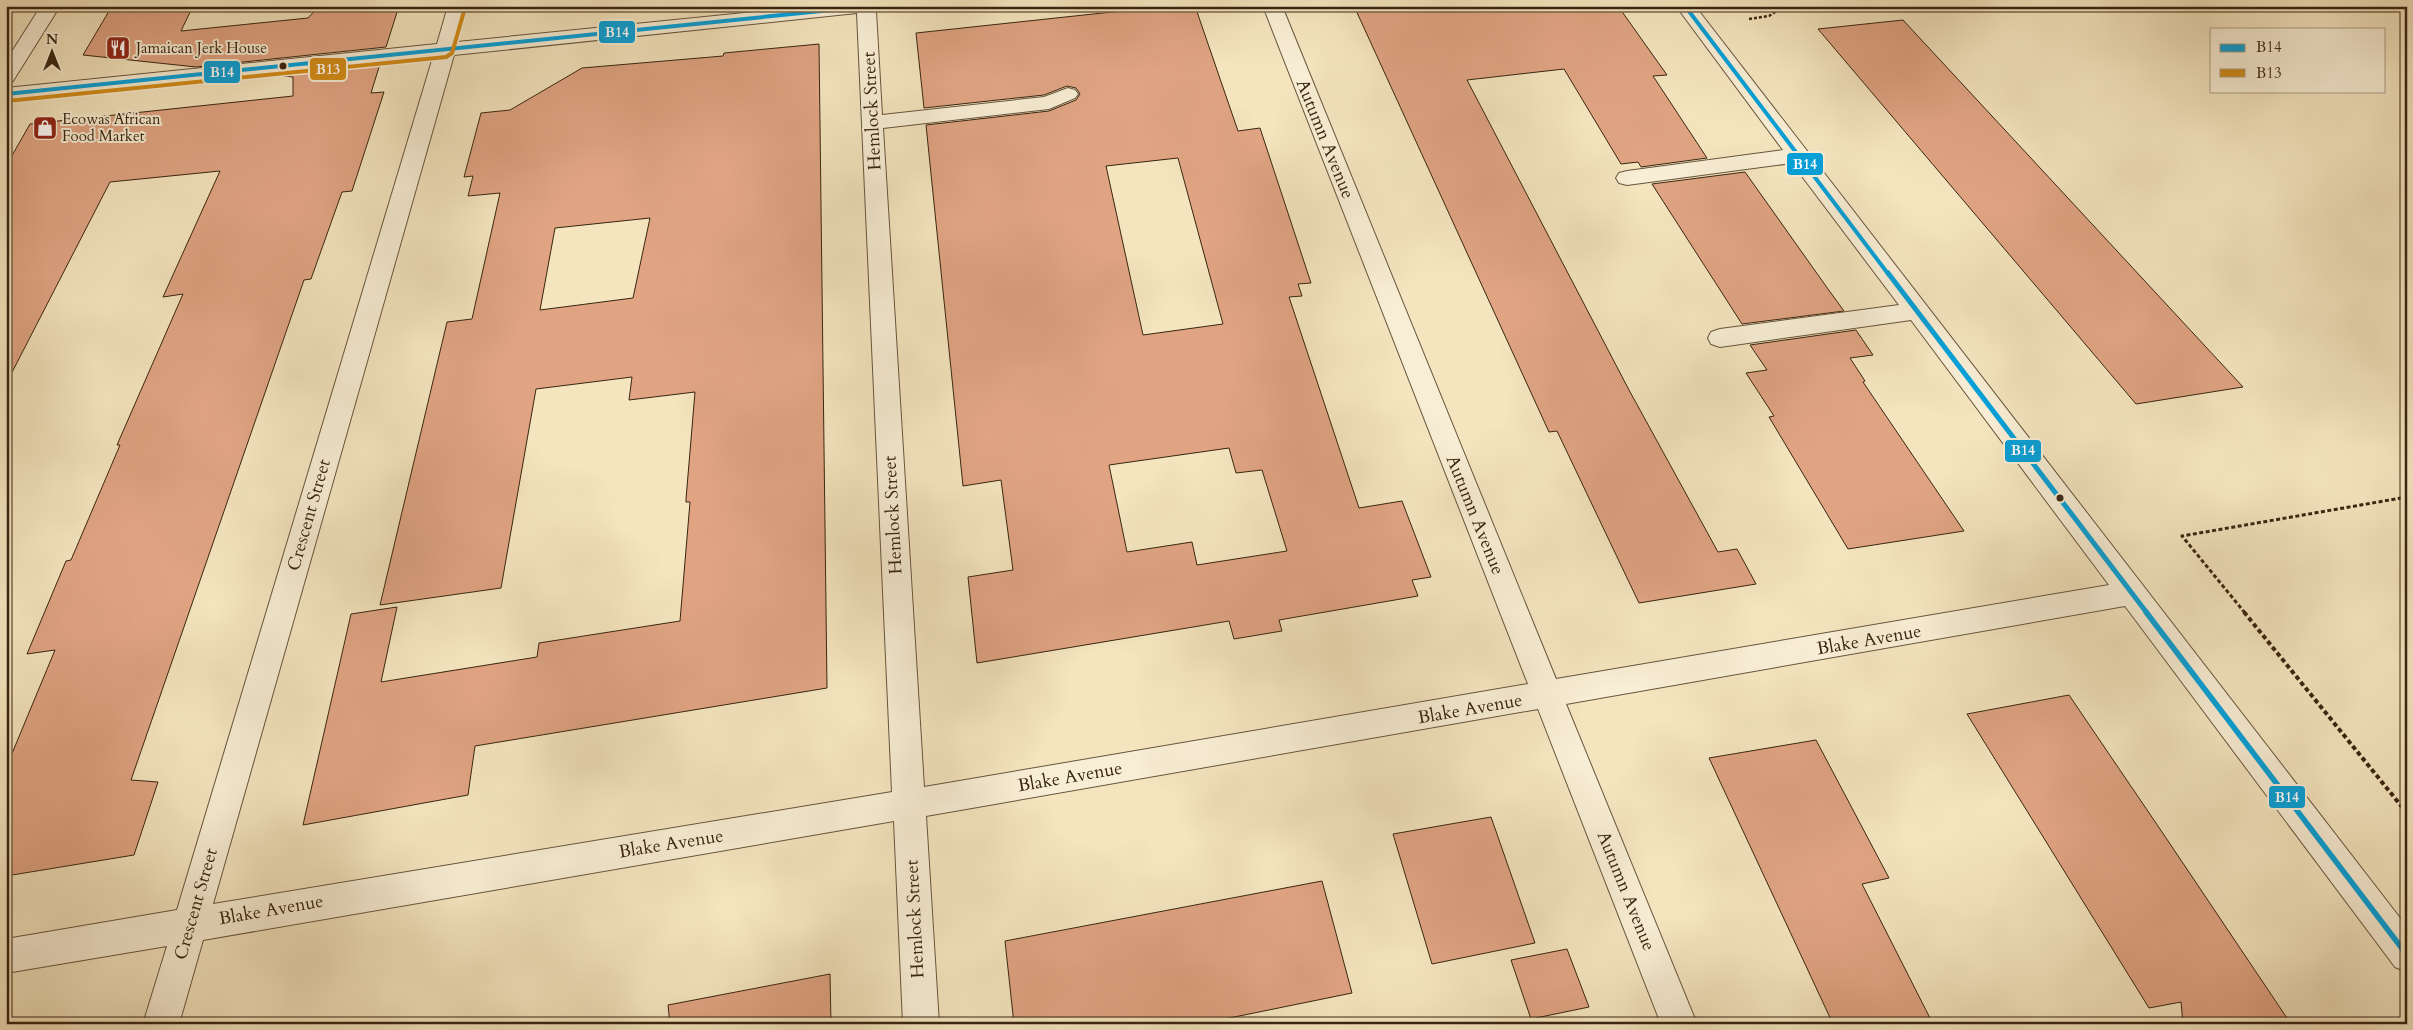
<svg xmlns="http://www.w3.org/2000/svg" width="2413" height="1030" font-family="Cardo,serif">
<style>
.building{fill:#e0a483;stroke:#382510;fill-rule:evenodd}
.lines{fill:none;stroke-linecap:round;stroke-linejoin:round}
.minor-casing{stroke:#67553c;stroke-width:2}
.path-far2{stroke:#382510;stroke-width:2.5;stroke-dasharray:3 2;stroke-linecap:butt}
.path-far1{stroke:#382510;stroke-width:3;stroke-dasharray:4 2.5;stroke-linecap:butt}
.path{stroke:#382510;stroke-width:4;stroke-dasharray:4.5 3;stroke-linecap:butt}
.minor{fill:#f8eed5;fill-rule:evenodd}
.bus-1-far2-casing{stroke:#f8eed5;stroke-width:7}
.bus-1-far1-casing{stroke:#f8eed5;stroke-width:9}
.bus-1-casing{stroke:#f8eed5;stroke-width:9}
.bus-2-casing{stroke:#f8eed5;stroke-width:7}
.bus-1-far2{stroke:#06a0d9;stroke-width:4}
.bus-1-far1{stroke:#06a0d9;stroke-width:5}
.bus-1{stroke:#06a0d9;stroke-width:5.5}
.bus-2{stroke:#d38c18;stroke-width:4}
.bus-dot{fill:#382510;stroke:#f8eed5;stroke-width:2}
.labels{text-anchor:middle;dominant-baseline:central;stroke-width:4;stroke-linejoin:round;paint-order:stroke}
.far-poi-label{font-size:15px;fill:#382510;stroke:#f8eed5;text-anchor:start}
.street-label{font-size:18px;fill:#382510;stroke:#f8eed5}
.line-badge{stroke:#f8eed5;stroke-width:2}
.badge-label{font-size:14px;text-anchor:middle;font-weight:bold;fill:#fff}
</style>
<rect width="100%" height="100%" fill="#f4e5bf"/>
<filter id="stains"><feTurbulence type="fractalNoise" baseFrequency=".004" numOctaves="4"/><feColorMatrix values="0 0 0 0 .2 0 0 0 0 .09 0 0 0 0 .02 0 0 0 .5 -.17"/></filter>
<radialGradient id="worn" r=".72"><stop offset=".6" stop-color="#630" stop-opacity="0"/><stop offset="1" stop-color="#630" stop-opacity=".3"/></radialGradient>
<path class="building" d="M 112,6 L 193,6 L 181,31 L 308,18 L 319,6 L 399,6 L 386,47 L 196,67 L 83,55 Z
M 1168,6 L 1195,6 L 1238,131 L 1260,128 L 1311,283 L 1298,284 L 1302,296 L 1289,297 L 1359,508 L 1402,501 L 1431,577 L 1412,580 L 1418,596 L 1279,620 L 1282,631 L 1234,639 L 1229,621 L 977,663 L 968,577 L 1013,570 L 1001,480 L 963,486 L 926,125 L 1049,111 L 1076,100 L 1080,94 L 1076,88 L 1067,86 L 1044,95 L 924,108 L 916,33 ZM 1178,158 L 1223,324 L 1143,335 L 1106,166 ZM 1229,448 L 1236,473 L 1262,470 L 1287,551 L 1197,565 L 1192,542 L 1127,552 L 1109,465 Z
M 1354,6 L 1618,6 L 1667,75 L 1653,76 L 1707,158 L 1641,167 L 1638,162 L 1621,164 L 1564,69 L 1467,80 L 1629,390 L 1718,552 L 1737,549 L 1756,584 L 1639,603 L 1557,431 L 1549,432 Z
M 1903,20 L 2067,197 L 2243,387 L 2136,404 L 1818,29 Z
M 819,44 L 827,688 L 475,746 L 468,795 L 303,825 L 351,614 L 397,607 L 381,682 L 537,657 L 539,643 L 680,621 L 690,502 L 686,502 L 686,499 L 695,392 L 629,400 L 632,377 L 536,389 L 501,588 L 380,605 L 447,322 L 472,319 L 500,193 L 468,196 L 473,176 L 464,177 L 481,113 L 510,110 L 582,68 L 723,56 L 724,53 ZM 650,218 L 633,298 L 540,310 L 555,228 Z
M 380,64 L 371,93 L 384,92 L 352,191 L 342,192 L 311,279 L 304,280 L 131,780 L 158,782 L 134,855 L 6,876 L 6,768 L 55,650 L 27,654 L 66,561 L 71,560 L 120,445 L 117,445 L 183,294 L 163,297 L 220,171 L 110,182 L 6,384 L 6,166 L 30,124 L 293,96 L 293,77 L 275,75 Z
M 1745,172 L 1828,289 L 1844,311 L 1742,324 L 1652,184 Z
M 1856,330 L 1873,355 L 1850,358 L 1865,381 L 1863,382 L 1964,531 L 1848,549 L 1769,417 L 1774,416 L 1746,373 L 1767,370 L 1750,345 Z
M 2069,695 L 2160,829 L 2291,1024 L 2183,1024 L 2181,1002 L 2149,1008 L 1967,714 Z
M 1816,740 L 1889,878 L 1862,884 L 1933,1024 L 1833,1024 L 1709,758 Z
M 1491,817 L 1535,943 L 1432,964 L 1393,834 Z
M 1322,881 L 1352,993 L 1200,1024 L 1014,1024 L 1005,941 Z
M 1567,949 L 1589,1007 L 1531,1019 L 1511,960 Z
M 830,974 L 831,1024 L 670,1024 L 668,1005 Z"/>
<g class="lines">
<defs>
<path id="minor" d="M 41,6 L 60,6 L 13,81 L 6,83 L 6,61 Z
M 448,6 L 468,6 L 457,42 L 814,6 L 882,6 L 876,11 L 882,115 L 1044,97 L 1068,88 L 1075,90 L 1078,94 L 1075,98 L 1049,109 L 883,128 L 924,787 L 1528,684 L 1263,6 L 1282,6 L 1556,679 L 2109,585 L 1911,320 L 1720,347 L 1711,344 L 1708,338 L 1711,332 L 1720,329 L 1899,305 L 1792,163 L 1627,185 L 1619,183 L 1616,178 L 1619,173 L 1627,171 L 1783,150 L 1676,6 L 1695,6 L 2407,927 L 2407,972 L 2395,967 L 2125,606 L 1566,704 L 1697,1024 L 1661,1024 L 1538,709 L 926,816 L 939,1024 L 903,1024 L 894,821 L 203,940 L 179,1024 L 143,1024 L 167,946 L 6,973 L 6,939 L 177,910 L 433,57 L 6,100 L 6,88 L 437,44 ZM 857,13 L 892,792 L 213,904 L 454,55 Z"/>
</defs>
<use href="#minor" class="minor-casing"/>
<path class="path-far2" d="M 1749,19 L 1769,16 L 1784,6"/>
<path class="path-far1" d="M 2245,613 L 2182,536 L 2407,497"/>
<path class="path" d="M 2244,612 L 2407,813"/>
<use href="#minor" class="minor"/>
<defs>
<path id="bus-1-far2" d="M 1685,6 L 1889,275
M 6,94 L 871,6"/>
<path id="bus-1-far1" d="M 1888,273 L 2147,613"/>
<path id="bus-1" d="M 2146,612 L 2407,955"/>
<path id="bus-2" d="M 7,101 L 446,57 L 452,53 L 465,8"/>
</defs>
<use href="#bus-1-far2" class="bus-1-far2-casing"/>
<use href="#bus-1-far1" class="bus-1-far1-casing"/>
<use href="#bus-1" class="bus-1-casing"/>
<use href="#bus-2" class="bus-2-casing"/>
<use href="#bus-1-far2" class="bus-1-far2"/>
<use href="#bus-1-far1" class="bus-1-far1"/>
<use href="#bus-1" class="bus-1"/>
<use href="#bus-2" class="bus-2"/>
</g>
<defs>
<symbol id="restaurant-square" viewBox="-11 -11 22 22"><rect x="-9" y="-9" width="18" height="18" rx="4" fill="#8f2418" stroke="#f8eed5"/><path d="M-5-6h1v4h1v-4h1v4h1v-4h1v5L-1.5 .5V6h-2V.5L-5-1ZM5-6V6H3V1.5H1.5Q1.5-4 5-6Z" fill="#fff"/></symbol>
<symbol id="shop-square" viewBox="-11 -11 22 22"><rect x="-9" y="-9" width="18" height="18" rx="4" fill="#8f2418" stroke="#f8eed5"/><path d="M-5-2.5h2.3a2.7 3.5 0 0 1 5.4 0H5L5.5 6h-11ZM-1.5-2.5h3a1.5 2.3 0 0 0-3 0Z" fill="#fff"/></symbol>
</defs>
<g fill-rule="evenodd">
<use href="#restaurant-square" x="104" y="34" width="28" height="28"/>
<use href="#shop-square" x="31" y="114" width="28" height="28"/>
</g>
<g class="bus-dot">
<circle cx="283" cy="66" r="4.5"/>
<circle cx="2060" cy="498" r="4.5"/>
</g>
<g class="labels">
<g class="far-poi-label">
<text x="136" y="48">Jamaican Jerk House</text>
<text x="62" y="119">Ecowas African<tspan x="62" dy="17">Food Market</tspan></text>
</g>
<g class="street-label">
<text transform="translate(872 111) rotate(-93)">Hemlock Street</text>
<text transform="translate(1325 139) rotate(68)">Autumn Avenue</text>
<text transform="translate(309 515) rotate(-74)">Crescent Street</text>
<text transform="translate(893 515) rotate(-93)">Hemlock Street</text>
<text transform="translate(1475 515) rotate(68)">Autumn Avenue</text>
<text transform="translate(1869 640) rotate(-10)">Blake Avenue</text>
<text transform="translate(1470 709) rotate(-10)">Blake Avenue</text>
<text transform="translate(1070 777) rotate(-10)">Blake Avenue</text>
<text transform="translate(671 844) rotate(-9)">Blake Avenue</text>
<text transform="translate(1626 891) rotate(68)">Autumn Avenue</text>
<text transform="translate(196 904) rotate(-74)">Crescent Street</text>
<text transform="translate(271 910) rotate(-10)">Blake Avenue</text>
<text transform="translate(915 919) rotate(-93)">Hemlock Street</text>
</g>
</g>
<g class="line-badge">
<rect x="598" y="20" width="38" height="24" rx="5" fill="#06a0d9"/>
<rect x="309" y="57" width="38" height="24" rx="5" fill="#d38c18"/>
<rect x="203" y="60" width="38" height="24" rx="5" fill="#06a0d9"/>
<rect x="1786" y="152" width="38" height="24" rx="5" fill="#06a0d9"/>
<rect x="2004" y="439" width="38" height="24" rx="5" fill="#06a0d9"/>
<rect x="2268" y="785" width="38" height="24" rx="5" fill="#06a0d9"/>
</g>
<g class="badge-label">
<text x="617" y="37">B14</text>
<text x="328" y="74">B13</text>
<text x="222" y="77">B14</text>
<text x="1805" y="169">B14</text>
<text x="2023" y="455">B14</text>
<text x="2287" y="802">B14</text>
</g>
<rect width="2413" height="1030" fill="none" stroke="#f4e5bf" stroke-width="25"/>
<rect x="8" y="8" width="2398" height="1015" fill="none" stroke="#382510" stroke-width="2.5"/>
<rect x="12" y="12" width="2388" height="1005" fill="none" stroke="#382510"/>
<rect x="2210" y="28" width="175" height="65" fill="#f8eed5" stroke="#ab9e86"/>
<rect x="2220" y="44" width="25" height="8" fill="#06a0d9" stroke="#ab9e86"/>
<text x="2256" y="52" font-size="15" fill="#382510">B14</text>
<rect x="2220" y="69" width="25" height="8" fill="#d38c18" stroke="#ab9e86"/>
<text x="2256" y="78" font-size="15" fill="#382510">B13</text>
<g transform="translate(52 52)" stroke="#f8eed5" stroke-width="4" paint-order="stroke">
<path d="M0-4L9 19L0 12L-9 19Z" fill="#382510"/>
<text y="-8" font-size="14" font-weight="bold" text-anchor="middle" fill="#382510">N</text>
</g>
<rect width="100%" height="100%" filter="url(#stains)"/>
<rect width="100%" height="100%" fill="url(#worn)"/>
</svg>
